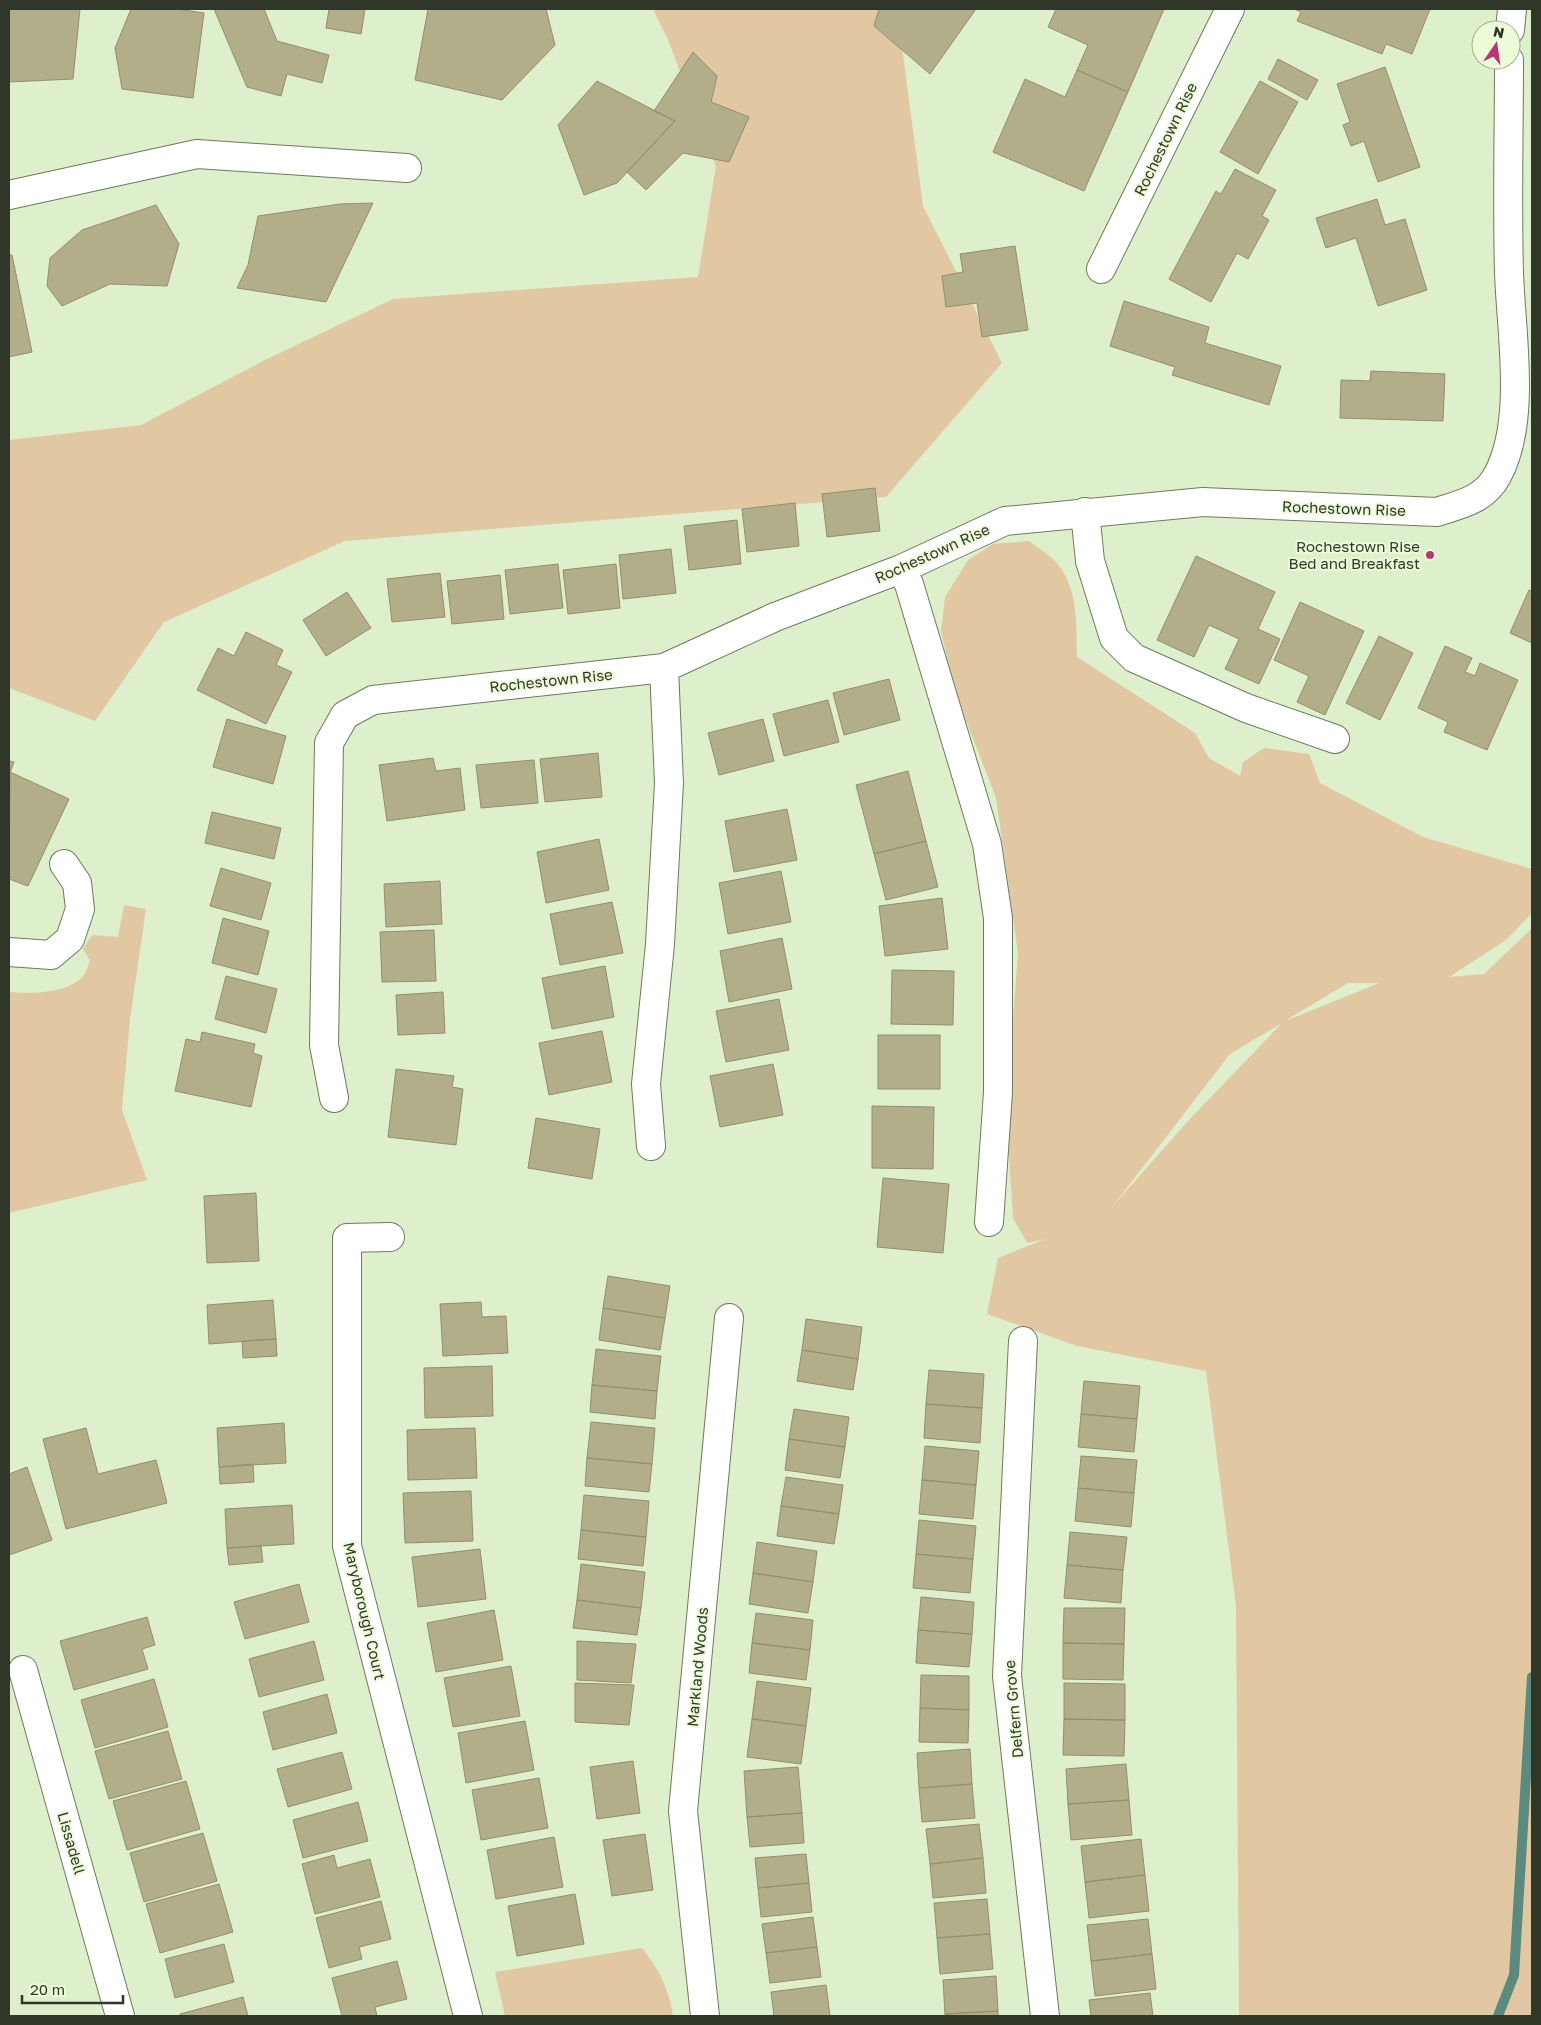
<svg xmlns="http://www.w3.org/2000/svg" width="1541" height="2025" font-family="'Golos Text',sans-serif">
<style>
.green{fill:#e2c7a3;fill-rule:evenodd}
.lines{fill:none;stroke-linecap:round;stroke-linejoin:round}
.stream{stroke:#598b7e;stroke-width:10}
.building{fill:#b2ae8a;stroke:#938e6b}
.minor-casing{stroke:#6c7b5c;stroke-width:30}
.minor{stroke:#fff;stroke-width:28}
.poi-dot{fill:#bc3576;stroke:#ecfcd9;stroke-width:2}
.labels{text-anchor:middle;dominant-baseline:central;stroke-width:4;stroke-linejoin:round;paint-order:stroke}
.street-label{font-size:15px;fill:#303729;stroke:#ecfcd9}
.poi-label{font-size:15px;fill:#303729;stroke:#ecfcd9;text-anchor:end}
</style>
<rect width="100%" height="100%" fill="#deefcc"/>
<path class="green" d="M 653,9 L 897,9 L 923,206 L 1002,363 L 886,497 L 345,541 L 164,622 L 95,721 L 9,688 L 9,440 L 141,425 L 263,361 L 393,299 L 698,277 L 716,166 L 668,40 Z
M 1029,541 C 1037,547 1047,553 1054,560 C 1079,585 1076,624 1077,657 L 1195,733 L 1209,758 L 1240,776 L 1243,762 L 1264,748 L 1309,754 L 1320,783 L 1423,837 L 1532,869 L 1532,913 L 1506,940 L 1449,977 L 1484,974 L 1532,928 L 1532,2016 L 1239,2016 L 1236,1606 L 1206,1371 L 1077,1346 L 987,1314 L 998,1258 L 1045,1239 L 1027,1243 L 1013,1218 L 1006,1109 L 1018,953 L 996,798 L 954,689 L 941,631 L 945,597 L 968,560 L 993,544 ZM 1348,983 L 1379,983 L 1288,1020 L 1288,1019 ZM 1282,1023 L 1188,1121 L 1113,1206 L 1230,1054 Z
M 124,905 L 146,909 L 130,1019 L 122,1110 L 147,1180 L 9,1213 L 9,992 C 30,994 69,994 84,975 C 87,971 88,965 90,960 L 83,949 L 92,935 L 118,937 Z
M 642,1948 C 659,1970 669,1988 673,2016 L 505,2016 L 495,1972 Z"/>
<g class="lines">
<path class="stream" d="M 1498,2016 L 1514,1975 L 1532,1677"/>
</g>
<path class="building" d="M 9,9 L 80,9 L 73,79 L 9,82 Z
M 131,9 L 176,9 L 204,13 L 193,98 L 122,89 L 115,48 Z
M 214,9 L 264,9 L 277,41 L 329,55 L 322,83 L 287,74 L 281,96 L 247,87 Z
M 329,9 L 365,9 L 361,34 L 326,28 Z
M 428,9 L 546,9 L 555,45 L 502,100 L 415,80 Z
M 879,9 L 976,9 L 930,74 L 874,26 Z
M 1056,9 L 1164,9 L 1128,92 L 1077,70 L 1088,45 L 1048,27 Z
M 1294,9 L 1430,9 L 1412,54 L 1386,44 L 1382,54 L 1297,21 L 1301,12 Z
M 693,52 L 717,76 L 711,102 L 749,117 L 729,162 L 683,153 L 646,190 L 627,172 L 675,121 L 654,111 Z
M 1278,59 L 1318,80 L 1307,100 L 1268,79 Z
M 1385,67 L 1420,167 L 1378,182 L 1364,141 L 1351,146 L 1343,125 L 1350,122 L 1337,84 Z
M 1077,70 L 1128,92 L 1084,191 L 993,152 L 1025,79 L 1065,97 Z
M 597,81 L 675,121 L 617,183 L 584,195 L 558,125 Z
M 1260,81 L 1298,102 L 1258,174 L 1220,152 Z
M 1235,169 L 1276,190 L 1262,216 L 1269,220 L 1248,259 L 1237,253 L 1211,302 L 1169,279 L 1216,191 L 1221,194 Z
M 1377,199 L 1385,225 L 1405,219 L 1427,290 L 1378,306 L 1356,238 L 1326,248 L 1316,218 Z
M 373,203 L 326,302 L 237,288 L 248,265 L 258,216 L 340,204 Z
M 156,205 L 179,244 L 167,286 L 110,284 L 62,306 L 47,286 L 50,258 L 82,230 Z
M 1015,246 L 1028,330 L 982,337 L 977,303 L 946,307 L 942,276 L 963,272 L 960,254 Z
M 9,255 L 12,255 L 32,352 L 9,357 Z
M 1124,301 L 1209,327 L 1205,343 L 1281,366 L 1269,405 L 1172,375 L 1175,367 L 1110,346 Z
M 1371,371 L 1445,374 L 1443,421 L 1340,418 L 1341,380 L 1370,381 Z
M 875,488 L 880,531 L 827,537 L 822,494 Z
M 795,503 L 799,546 L 747,552 L 742,509 Z
M 737,520 L 741,564 L 689,570 L 684,526 Z
M 671,549 L 676,593 L 623,599 L 619,555 Z
M 1196,556 L 1275,592 L 1258,629 L 1280,639 L 1259,684 L 1225,669 L 1239,639 L 1209,625 L 1194,657 L 1157,640 Z
M 558,564 L 563,608 L 510,614 L 505,570 Z
M 616,564 L 620,608 L 568,614 L 563,570 Z
M 440,573 L 445,617 L 392,622 L 387,579 Z
M 500,575 L 504,619 L 452,624 L 447,581 Z
M 1529,590 L 1532,591 L 1532,643 L 1510,633 Z
M 347,592 L 371,628 L 326,656 L 303,620 Z
M 1300,602 L 1364,631 L 1325,715 L 1297,702 L 1309,676 L 1274,660 Z
M 246,632 L 283,650 L 276,665 L 292,672 L 266,724 L 197,690 L 218,648 L 234,656 Z
M 1379,636 L 1413,653 L 1380,720 L 1346,703 Z
M 1445,646 L 1472,658 L 1465,672 L 1475,676 L 1480,663 L 1518,680 L 1487,750 L 1444,732 L 1448,722 L 1418,708 Z
M 889,679 L 900,720 L 844,735 L 833,693 Z
M 828,700 L 839,742 L 784,756 L 773,714 Z
M 227,719 L 286,736 L 273,784 L 213,767 Z
M 763,719 L 774,761 L 719,775 L 708,733 Z
M 598,753 L 602,797 L 545,802 L 540,759 Z
M 433,758 L 436,771 L 460,768 L 465,810 L 387,821 L 379,765 Z
M 534,760 L 538,803 L 481,808 L 476,765 Z
M 9,761 L 14,762 L 9,776 Z
M 908,771 L 926,841 L 874,854 L 856,785 Z
M 10,772 L 69,799 L 28,886 L 9,879 Z
M 787,809 L 797,860 L 734,872 L 725,821 Z
M 212,812 L 281,828 L 274,859 L 205,843 Z
M 599,839 L 609,890 L 546,903 L 537,852 Z
M 926,841 L 938,887 L 886,900 L 874,854 Z
M 221,868 L 271,883 L 261,920 L 210,906 Z
M 781,871 L 791,922 L 728,934 L 719,883 Z
M 440,881 L 442,924 L 386,927 L 384,884 Z
M 942,898 L 948,949 L 885,956 L 879,906 Z
M 612,902 L 623,953 L 560,965 L 550,914 Z
M 223,918 L 269,931 L 258,975 L 212,963 Z
M 434,930 L 436,981 L 382,982 L 380,932 Z
M 782,938 L 792,989 L 729,1002 L 720,951 Z
M 605,966 L 614,1017 L 552,1029 L 542,978 Z
M 892,970 L 954,971 L 953,1025 L 891,1024 Z
M 226,976 L 277,989 L 266,1033 L 215,1019 Z
M 443,992 L 445,1033 L 398,1035 L 396,995 Z
M 779,999 L 789,1050 L 726,1062 L 716,1011 Z
M 602,1031 L 612,1082 L 549,1095 L 539,1043 Z
M 202,1032 L 255,1044 L 253,1053 L 262,1056 L 251,1107 L 175,1091 L 186,1039 L 200,1042 Z
M 878,1035 L 940,1035 L 940,1089 L 878,1089 Z
M 773,1064 L 783,1115 L 720,1127 L 710,1076 Z
M 396,1069 L 454,1076 L 452,1087 L 463,1089 L 456,1145 L 388,1137 Z
M 872,1106 L 934,1107 L 933,1169 L 872,1168 Z
M 536,1118 L 600,1129 L 592,1179 L 528,1168 Z
M 883,1178 L 949,1184 L 943,1253 L 877,1247 Z
M 256,1193 L 259,1261 L 207,1263 L 204,1196 Z
M 608,1276 L 670,1286 L 665,1318 L 603,1308 Z
M 273,1300 L 276,1339 L 209,1344 L 207,1305 Z
M 481,1302 L 482,1317 L 506,1316 L 508,1353 L 443,1356 L 440,1304 Z
M 603,1308 L 665,1318 L 660,1350 L 599,1340 Z
M 806,1319 L 862,1327 L 858,1359 L 802,1350 Z
M 276,1339 L 277,1356 L 243,1358 L 242,1341 Z
M 596,1349 L 661,1356 L 657,1391 L 592,1385 Z
M 802,1350 L 858,1359 L 853,1390 L 797,1381 Z
M 492,1366 L 493,1416 L 425,1418 L 424,1368 Z
M 929,1370 L 984,1374 L 982,1408 L 926,1404 Z
M 1084,1381 L 1140,1386 L 1137,1419 L 1081,1414 Z
M 592,1385 L 657,1391 L 655,1419 L 590,1412 Z
M 926,1404 L 982,1408 L 980,1443 L 924,1438 Z
M 794,1409 L 849,1417 L 845,1447 L 789,1439 Z
M 1081,1414 L 1137,1419 L 1134,1452 L 1078,1447 Z
M 591,1422 L 655,1428 L 652,1464 L 587,1458 Z
M 284,1423 L 286,1463 L 219,1467 L 217,1428 Z
M 86,1428 L 98,1474 L 156,1460 L 167,1503 L 66,1529 L 43,1439 Z
M 475,1428 L 477,1478 L 408,1480 L 407,1430 Z
M 789,1439 L 845,1447 L 840,1478 L 785,1470 Z
M 925,1446 L 979,1451 L 976,1485 L 922,1480 Z
M 1081,1456 L 1137,1460 L 1134,1493 L 1078,1488 Z
M 587,1458 L 652,1464 L 649,1492 L 585,1486 Z
M 253,1464 L 254,1482 L 220,1484 L 219,1467 Z
M 27,1467 L 52,1540 L 9,1555 L 9,1474 Z
M 786,1477 L 843,1485 L 839,1514 L 781,1506 Z
M 922,1480 L 976,1485 L 973,1519 L 919,1514 Z
M 1078,1488 L 1134,1493 L 1131,1527 L 1075,1521 Z
M 471,1491 L 473,1541 L 405,1543 L 403,1493 Z
M 584,1495 L 649,1501 L 646,1537 L 581,1530 Z
M 292,1505 L 294,1544 L 227,1548 L 225,1509 Z
M 781,1506 L 839,1514 L 834,1544 L 777,1536 Z
M 919,1520 L 976,1526 L 973,1559 L 916,1554 Z
M 581,1530 L 646,1537 L 643,1566 L 578,1559 Z
M 1070,1532 L 1127,1537 L 1123,1570 L 1067,1565 Z
M 757,1542 L 817,1551 L 813,1582 L 753,1573 Z
M 261,1546 L 263,1562 L 229,1565 L 227,1548 Z
M 480,1549 L 486,1599 L 418,1607 L 412,1557 Z
M 916,1554 L 973,1559 L 970,1593 L 913,1588 Z
M 581,1564 L 645,1572 L 641,1608 L 577,1600 Z
M 1067,1565 L 1123,1570 L 1121,1603 L 1064,1598 Z
M 753,1573 L 813,1582 L 808,1613 L 749,1604 Z
M 299,1584 L 309,1622 L 245,1639 L 234,1602 Z
M 921,1597 L 974,1602 L 972,1634 L 918,1630 Z
M 577,1600 L 641,1608 L 637,1635 L 573,1628 Z
M 1064,1608 L 1125,1608 L 1124,1644 L 1063,1643 Z
M 494,1610 L 503,1660 L 436,1672 L 427,1623 Z
M 756,1613 L 813,1620 L 810,1650 L 752,1643 Z
M 147,1617 L 155,1645 L 142,1649 L 148,1669 L 74,1690 L 60,1641 Z
M 918,1630 L 972,1634 L 969,1667 L 916,1663 Z
M 314,1641 L 324,1680 L 259,1697 L 249,1659 Z
M 577,1641 L 636,1644 L 631,1683 L 577,1680 Z
M 752,1643 L 810,1650 L 806,1680 L 749,1673 Z
M 1063,1643 L 1124,1644 L 1123,1680 L 1063,1679 Z
M 511,1666 L 520,1716 L 453,1727 L 444,1678 Z
M 921,1675 L 969,1676 L 969,1710 L 920,1708 Z
M 154,1679 L 168,1727 L 95,1748 L 81,1700 Z
M 757,1681 L 811,1688 L 806,1726 L 752,1719 Z
M 575,1683 L 634,1685 L 629,1725 L 575,1722 Z
M 1064,1683 L 1125,1684 L 1125,1720 L 1064,1719 Z
M 327,1694 L 337,1733 L 273,1750 L 263,1712 Z
M 920,1708 L 969,1710 L 968,1743 L 919,1742 Z
M 752,1719 L 806,1726 L 801,1764 L 747,1757 Z
M 1064,1719 L 1125,1720 L 1124,1756 L 1063,1755 Z
M 525,1721 L 534,1770 L 466,1783 L 458,1733 Z
M 168,1731 L 182,1779 L 109,1799 L 95,1751 Z
M 970,1749 L 972,1784 L 919,1788 L 917,1753 Z
M 342,1752 L 352,1789 L 288,1807 L 277,1769 Z
M 633,1761 L 640,1813 L 597,1819 L 590,1767 Z
M 1126,1764 L 1129,1800 L 1068,1804 L 1066,1769 Z
M 798,1767 L 802,1813 L 747,1817 L 744,1771 Z
M 539,1778 L 548,1828 L 481,1840 L 472,1790 Z
M 186,1781 L 200,1829 L 127,1850 L 113,1801 Z
M 972,1784 L 975,1818 L 922,1822 L 919,1788 Z
M 1129,1800 L 1132,1835 L 1071,1840 L 1068,1804 Z
M 358,1802 L 368,1841 L 303,1858 L 293,1820 Z
M 802,1813 L 804,1843 L 750,1847 L 747,1817 Z
M 979,1824 L 983,1858 L 930,1864 L 926,1829 Z
M 203,1833 L 217,1881 L 144,1902 L 130,1853 Z
M 645,1834 L 653,1890 L 612,1896 L 603,1840 Z
M 554,1837 L 563,1887 L 496,1899 L 487,1850 Z
M 1141,1839 L 1145,1875 L 1085,1882 L 1081,1846 Z
M 806,1854 L 809,1883 L 758,1888 L 755,1858 Z
M 334,1855 L 337,1868 L 370,1859 L 380,1897 L 315,1914 L 302,1864 Z
M 983,1858 L 986,1893 L 933,1898 L 930,1864 Z
M 1145,1875 L 1149,1911 L 1089,1918 L 1085,1882 Z
M 809,1883 L 812,1912 L 761,1917 L 758,1888 Z
M 219,1884 L 233,1932 L 160,1953 L 146,1904 Z
M 575,1894 L 584,1944 L 517,1956 L 508,1906 Z
M 987,1899 L 990,1934 L 937,1938 L 934,1903 Z
M 381,1901 L 391,1939 L 359,1947 L 362,1959 L 329,1968 L 316,1918 Z
M 813,1917 L 817,1947 L 766,1953 L 762,1924 Z
M 1148,1919 L 1152,1954 L 1091,1961 L 1087,1925 Z
M 990,1934 L 993,1969 L 940,1974 L 937,1938 Z
M 224,1944 L 234,1982 L 175,1998 L 165,1959 Z
M 817,1947 L 821,1977 L 770,1983 L 766,1953 Z
M 1152,1954 L 1156,1989 L 1095,1996 L 1091,1961 Z
M 397,1961 L 407,1999 L 375,2007 L 377,2016 L 342,2016 L 332,1978 Z
M 996,1976 L 998,2011 L 945,2014 L 943,1980 Z
M 826,1985 L 830,2016 L 774,2016 L 771,1992 Z
M 1150,1993 L 1153,2016 L 1091,2016 L 1089,2000 Z
M 243,1997 L 248,2016 L 180,2016 L 180,2014 Z
M 998,2011 L 998,2016 L 945,2016 L 945,2014 Z"/>
<g class="lines">
<defs>
<path id="minor" d="M 1510,30 L 1512,9
M 9,195 L 197,154 L 407,168
M 1101,269 L 1230,9
M 1085,512 L 1090,561 L 1114,638 L 1134,658 L 1246,708 L 1335,739
M 901,569 L 909,584 L 987,844 L 998,918 L 998,1092 L 989,1222
M 9,952 L 51,955 L 70,939 L 80,909 L 77,883 L 64,864
M 334,1098 L 324,1045 L 329,743 L 345,715 L 373,700 L 664,668 L 775,617 L 901,569 L 1005,521 L 1203,502 L 1437,512 C 1461,504 1484,500 1497,476 C 1527,422 1511,333 1509,273 C 1507,202 1509,131 1509,60
M 651,1146 L 646,1084 L 660,944 L 669,783 L 664,668
M 390,1237 L 347,1238 L 347,1546 L 468,2016
M 1023,1341 L 1007,1676 L 1045,2016
M 23,1670 L 120,2016
M 705,2016 L 683,1811 L 729,1318"/>
</defs>
<use href="#minor" class="minor-casing"/>
<use href="#minor" class="minor"/>
</g>
<circle class="poi-dot" cx="1430" cy="555" r="5"/>
<g class="labels">
<g class="street-label">
<text transform="translate(1165 139) rotate(-64)">Rochestown Rise</text>
<text transform="translate(1344 508) rotate(2)">Rochestown Rise</text>
<text transform="translate(932 553) rotate(-24)">Rochestown Rise</text>
<text transform="translate(551 680) rotate(-6)">Rochestown Rise</text>
<text transform="translate(365 1611) rotate(77)">Maryborough Court</text>
<text transform="translate(697 1667) rotate(-85)">Markland Woods</text>
<text transform="translate(1013 1709) rotate(-95)">Delfern Grove</text>
<text transform="translate(72 1843) rotate(74)">Lissadell</text>
</g>
<g class="poi-label">
<text x="1420" y="546">Rochestown Rise<tspan x="1420" dy="17">Bed and Breakfast</tspan></text>
</g>
</g>
<rect width="1541" height="2025" fill="none" stroke="#303729" stroke-width="20"/>
<g transform="translate(1496 45) rotate(13)"><circle r="24" fill="#ecfcd9" stroke="#a1ad93"/>
<path d="M0-4L9 19L0 12L-9 19Z" fill="#bc3576"/>
<text y="-8" font-size="14" font-weight="bold" text-anchor="middle" fill="#303729">N</text>
</g>
<path d="M22 1995v8h101v-8" fill="none" stroke="#303729" stroke-width="2.5"/>
<text x="30" y="1995" font-size="15" fill="#303729" stroke="#ecfcd9" stroke-width="4" paint-order="stroke">20 m</text>
</svg>
